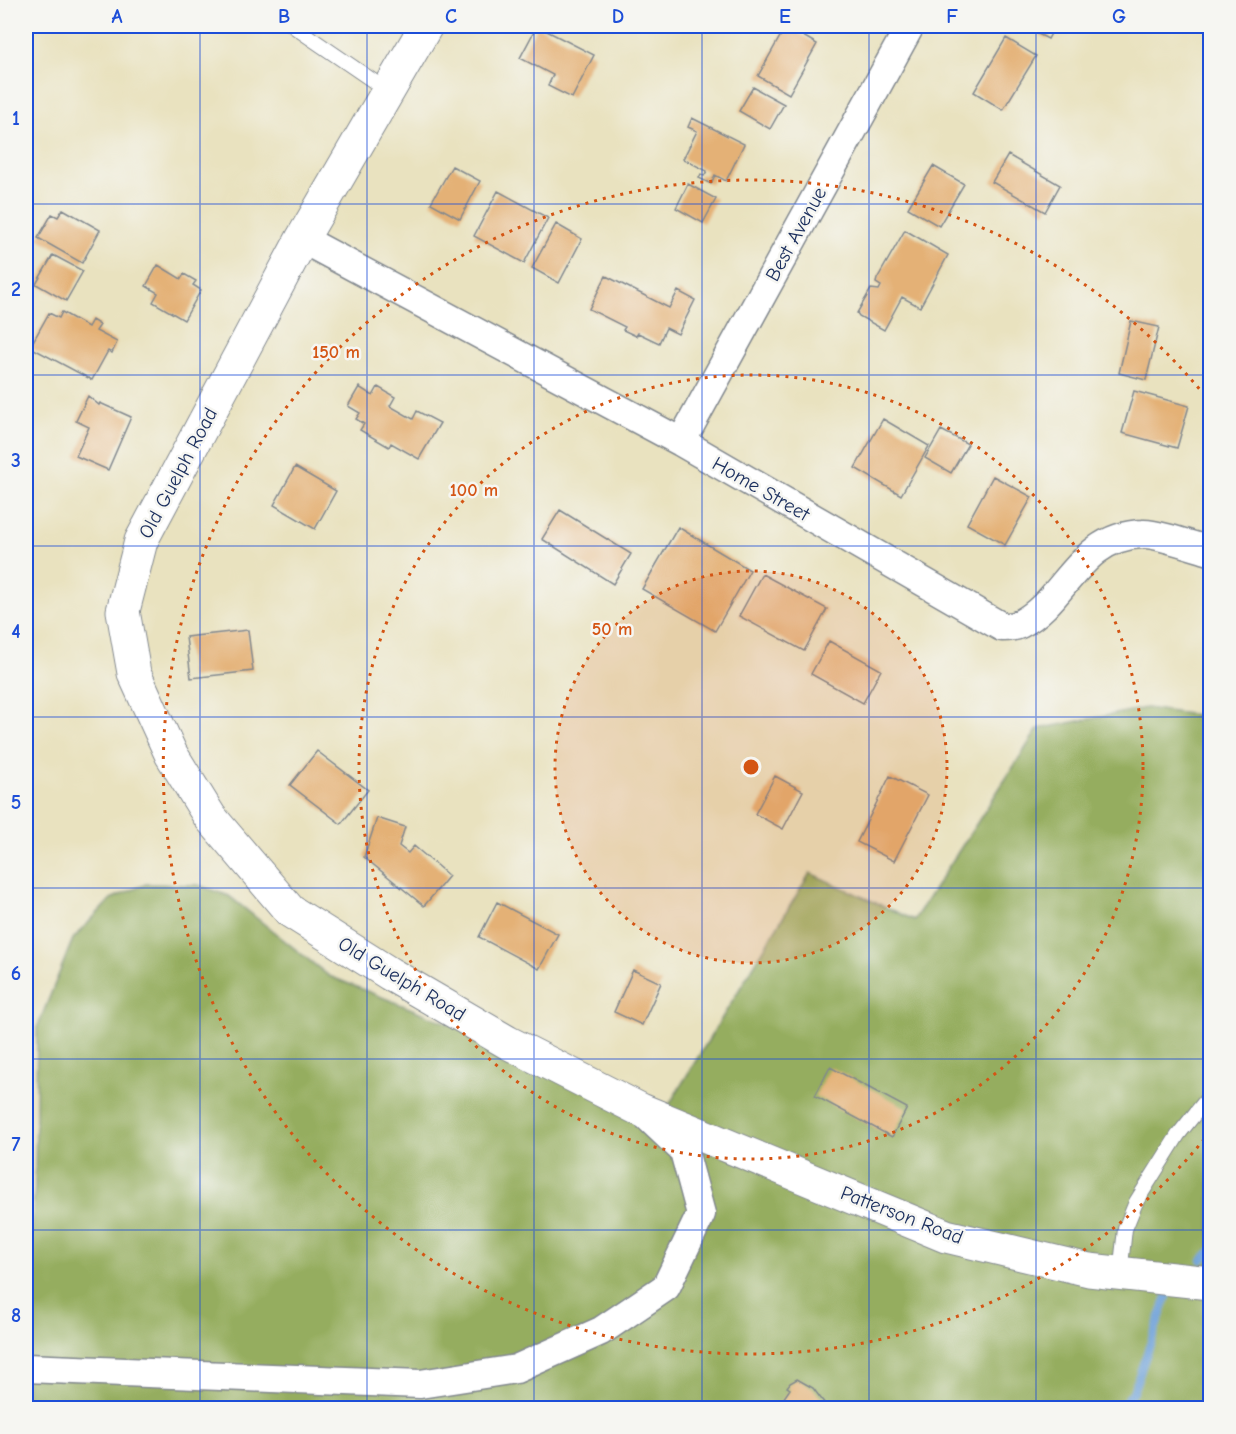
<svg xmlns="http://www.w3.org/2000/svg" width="1236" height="1434" font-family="'Comic Neue',sans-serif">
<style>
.forest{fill:#95ad5f;stroke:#586e5e;stroke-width:1.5}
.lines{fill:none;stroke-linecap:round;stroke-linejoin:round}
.stream{stroke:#6da0d8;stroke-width:8}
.building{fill:#e4b176}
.service-casing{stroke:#82888e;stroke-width:16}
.minor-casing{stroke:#82888e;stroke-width:31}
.tertiary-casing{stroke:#82888e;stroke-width:35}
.service{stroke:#fff;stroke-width:14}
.minor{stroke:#fff;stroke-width:28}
.tertiary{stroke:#fff;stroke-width:33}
.grid{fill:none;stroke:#1d4ed8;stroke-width:1.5;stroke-opacity:0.55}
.ring{fill:none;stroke:#d45514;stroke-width:3;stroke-dasharray:3 6}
.labels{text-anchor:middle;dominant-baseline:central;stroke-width:5;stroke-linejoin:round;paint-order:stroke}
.street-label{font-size:20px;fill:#1b2f5e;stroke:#f6f6f2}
.centre{fill:#d45514;stroke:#f6f6f2;stroke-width:3}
.ring-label{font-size:18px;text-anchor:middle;font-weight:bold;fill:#d45514;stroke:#f6f6f2;stroke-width:5;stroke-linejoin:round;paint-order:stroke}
.neatline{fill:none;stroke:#1d4ed8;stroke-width:2}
.grid-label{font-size:20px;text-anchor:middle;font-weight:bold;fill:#1d4ed8}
</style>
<rect width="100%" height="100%" fill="#f6f6f2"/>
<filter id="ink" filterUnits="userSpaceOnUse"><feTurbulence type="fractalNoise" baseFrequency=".0167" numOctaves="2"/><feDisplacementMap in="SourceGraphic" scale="12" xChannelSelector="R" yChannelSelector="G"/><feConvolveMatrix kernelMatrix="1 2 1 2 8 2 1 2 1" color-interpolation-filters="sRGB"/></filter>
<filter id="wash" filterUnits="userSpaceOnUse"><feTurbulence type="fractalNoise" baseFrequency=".008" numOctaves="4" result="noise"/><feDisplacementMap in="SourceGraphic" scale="24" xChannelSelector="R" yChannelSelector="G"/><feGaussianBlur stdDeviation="1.35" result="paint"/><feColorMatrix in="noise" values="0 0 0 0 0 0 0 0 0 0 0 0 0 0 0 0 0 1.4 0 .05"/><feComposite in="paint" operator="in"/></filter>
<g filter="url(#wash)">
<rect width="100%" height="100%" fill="#e9e2bf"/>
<path class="forest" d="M 1146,708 L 1210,717 L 1210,1408 L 26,1408 L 26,1287 L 35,1187 L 37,1028 L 73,939 L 111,899 L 146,884 L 198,885 L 229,896 L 329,976 L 666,1110 L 810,873 L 914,920 L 1038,729 Z"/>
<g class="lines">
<path class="stream" d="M 1202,1260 L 1210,1252
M 1120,1408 L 1133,1392 L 1168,1294"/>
</g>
<g id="blocks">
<path class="building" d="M 537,26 L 594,55 L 572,98 L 548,86 L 553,75 L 520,58 Z
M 786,26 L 817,44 L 789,94 L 758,76 Z
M 1022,26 L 1055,26 L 1048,39 Z
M 1006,38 L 1036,56 L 1003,110 L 974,92 Z
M 753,87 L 784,104 L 770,129 L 739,111 Z
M 692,118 L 744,144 L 726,181 L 715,175 L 711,184 L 699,178 L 701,174 L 704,176 L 707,171 L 683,159 L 697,131 L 688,127 Z
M 1008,155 L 1060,185 L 1045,212 L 992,182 Z
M 452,166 L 480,181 L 460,219 L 431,203 Z
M 933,166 L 964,184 L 939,226 L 908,208 Z
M 688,184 L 716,199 L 703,223 L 676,208 Z
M 498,191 L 548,218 L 524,263 L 474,236 Z
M 63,209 L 100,230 L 82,263 L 38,238 L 52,214 L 58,217 Z
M 556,224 L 582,239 L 559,283 L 532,268 Z
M 905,230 L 948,255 L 920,307 L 902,297 L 884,330 L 859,316 L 857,313 L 871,289 L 879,290 L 881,286 L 876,283 L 877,279 Z
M 53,255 L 83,271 L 66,301 L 36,284 Z
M 158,265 L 181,279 L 184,274 L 196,281 L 193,285 L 201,290 L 184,320 L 153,302 L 158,293 L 146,286 Z
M 606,276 L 669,308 L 678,291 L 695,300 L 678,334 L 666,328 L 659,343 L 638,333 L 636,336 L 623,330 L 625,327 L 589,309 Z
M 62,312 L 88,327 L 92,320 L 100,325 L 96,331 L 117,342 L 112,353 L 108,351 L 92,380 L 30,347 L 49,313 L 59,318 Z
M 1131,321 L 1159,327 L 1146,380 L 1119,373 Z
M 359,387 L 373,396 L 378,387 L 395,397 L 390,406 L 413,419 L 417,411 L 440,423 L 419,459 L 391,443 L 389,447 L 360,430 L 364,424 L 356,419 L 360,413 L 348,406 Z
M 1134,391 L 1189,406 L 1177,448 L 1122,433 Z
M 88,396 L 99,405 L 100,403 L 131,417 L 108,470 L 76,456 L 89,427 L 76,421 Z
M 883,419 L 929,446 L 901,495 L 855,468 Z
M 941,430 L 968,444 L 951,473 L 925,458 Z
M 295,467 L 336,491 L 315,529 L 274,505 Z
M 993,476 L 1032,497 L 1005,545 L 967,524 Z
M 560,510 L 631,554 L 613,584 L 542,539 Z
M 678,527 L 750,570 L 715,631 L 642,589 Z
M 762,574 L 827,609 L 804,651 L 739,616 Z
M 248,630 L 253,671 L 191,678 L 186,637 Z
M 829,641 L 881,670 L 863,703 L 811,674 Z
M 317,751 L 368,790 L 341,824 L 290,785 Z
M 775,776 L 803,791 L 783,829 L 755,814 Z
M 890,776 L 928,795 L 894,861 L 857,842 Z
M 377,818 L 405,827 L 399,846 L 408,853 L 414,846 L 449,876 L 424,906 L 364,857 Z
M 497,902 L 558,934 L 539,969 L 479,937 Z
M 633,970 L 661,983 L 642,1025 L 614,1012 Z
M 830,1067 L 907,1108 L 892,1137 L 815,1096 Z
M 797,1379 L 813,1388 L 828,1408 L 777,1408 L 790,1389 L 787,1387 L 790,1383 Z"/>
</g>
</g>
<g filter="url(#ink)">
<use href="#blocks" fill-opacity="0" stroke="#82888e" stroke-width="1.5"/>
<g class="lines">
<defs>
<path id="service" d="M 293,26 L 388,91
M 1120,1274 L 1125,1229 L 1136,1202 L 1178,1135 L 1210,1095"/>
<path id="minor" d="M 302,239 L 681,442 L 1002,627 C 1007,627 1015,627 1020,624 C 1067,600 1078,536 1143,534 C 1156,533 1196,547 1210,551
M 681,442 L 910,26
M 26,1368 L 420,1384 L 516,1369 L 601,1331 L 666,1287 L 701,1214 L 684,1151 L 646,1115"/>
<path id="tertiary" d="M 426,26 L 302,239 L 141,541 L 123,611 L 134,673 L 171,754 L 210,817 L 290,911 L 390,974 L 507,1042 L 641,1110 L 946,1236 L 1089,1270 L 1210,1283"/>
</defs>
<use href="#service" class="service-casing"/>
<use href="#minor" class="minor-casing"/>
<use href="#tertiary" class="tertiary-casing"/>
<use href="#service" class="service"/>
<use href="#minor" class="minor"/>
<use href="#tertiary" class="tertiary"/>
</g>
</g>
<path class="grid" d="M 200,26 L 200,1408M 367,26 L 367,1408M 534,26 L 534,1408M 702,26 L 702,1408M 869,26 L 869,1408M 1036,26 L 1036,1408M 26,204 L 1210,204M 26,375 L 1210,375M 26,546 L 1210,546M 26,717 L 1210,717M 26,888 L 1210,888M 26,1059 L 1210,1059M 26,1230 L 1210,1230"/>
<circle cx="751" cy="767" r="196" fill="#d45514" fill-opacity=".12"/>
<g class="ring">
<circle cx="751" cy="767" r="196"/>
<circle cx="751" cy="767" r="392"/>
<path d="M1210 1132A587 587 0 1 1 1210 402"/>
</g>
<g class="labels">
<g class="street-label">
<text transform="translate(796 234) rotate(-61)">Best Avenue</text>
<text transform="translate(178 473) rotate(-62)">Old Guelph Road</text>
<text transform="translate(761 489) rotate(30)">Home Street</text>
<text transform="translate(402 979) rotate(31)">Old Guelph Road</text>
<text transform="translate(902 1215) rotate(21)">Patterson Road</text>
</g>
</g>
<circle cx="751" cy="767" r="9" class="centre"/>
<g class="ring-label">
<text x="336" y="358">150 m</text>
<text x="474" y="496">100 m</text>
<text x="612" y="635">50 m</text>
</g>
<rect width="1236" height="1434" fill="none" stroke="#f6f6f2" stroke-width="66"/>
<rect x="33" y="33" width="1170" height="1368" class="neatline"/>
<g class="grid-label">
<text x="117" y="23">A</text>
<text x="284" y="23">B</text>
<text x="451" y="23">C</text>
<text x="618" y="23">D</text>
<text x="785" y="23">E</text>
<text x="952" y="23">F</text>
<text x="1119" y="23">G</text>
<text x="16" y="125">1</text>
<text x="16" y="296">2</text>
<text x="16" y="467">3</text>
<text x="16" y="638">4</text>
<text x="16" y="809">5</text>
<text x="16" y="980">6</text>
<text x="16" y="1151">7</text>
<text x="16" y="1322">8</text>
</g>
</svg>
